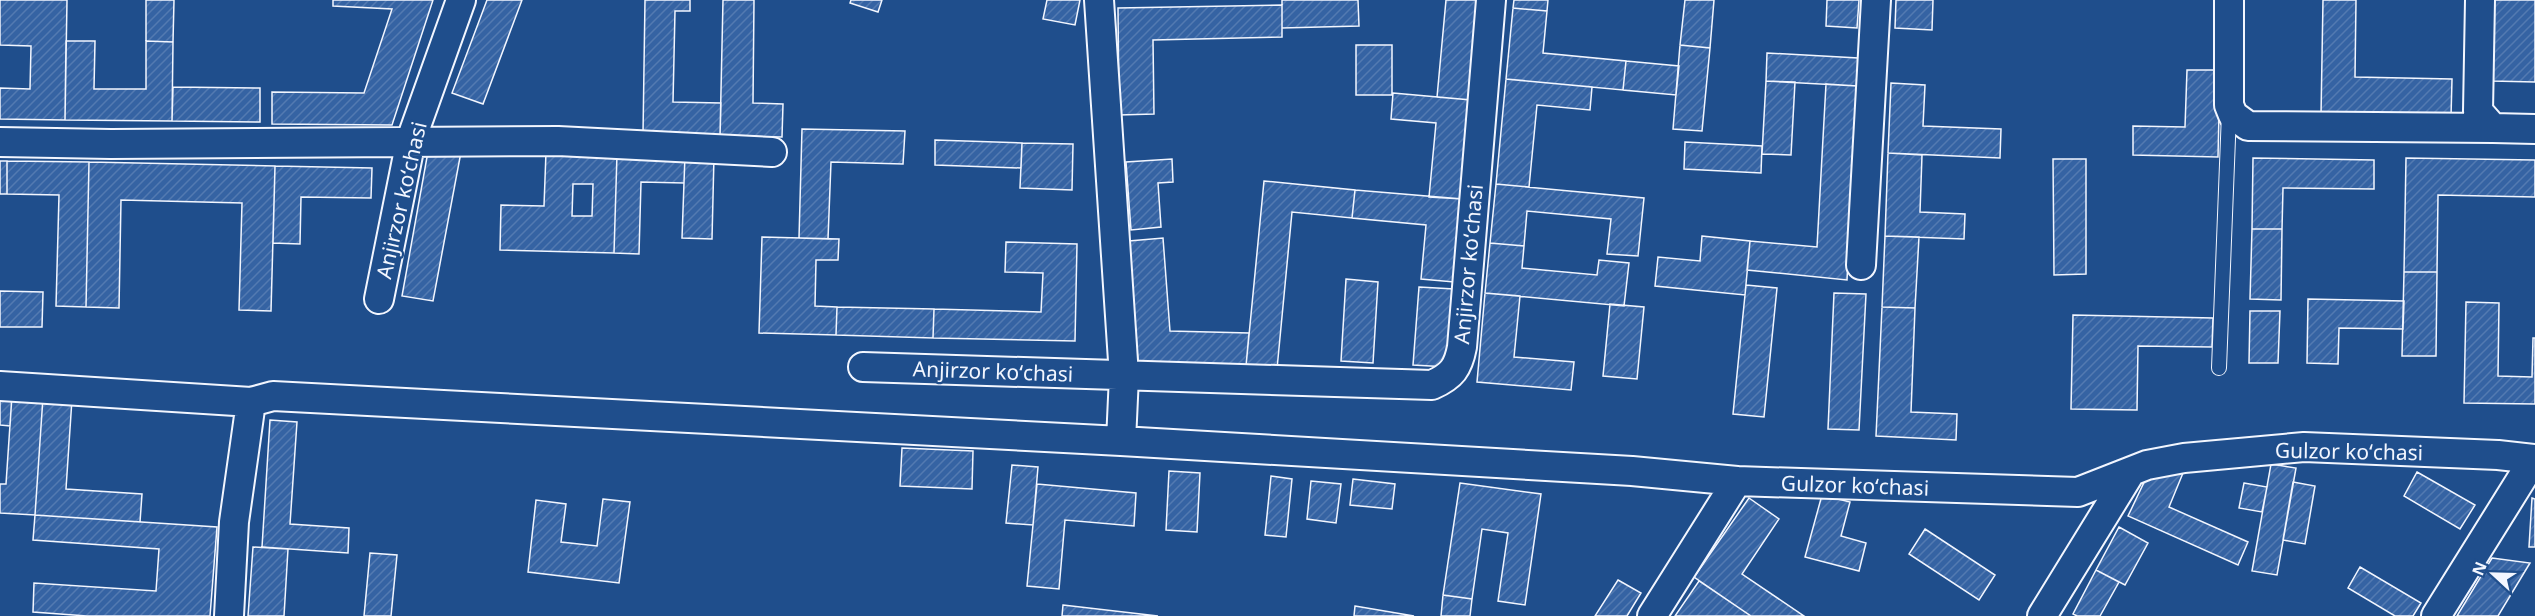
<svg xmlns="http://www.w3.org/2000/svg" width="2535" height="616" font-family="'Noto Sans',sans-serif">
<style>
.building{fill:url(#building-hatch);stroke:#f2f6ff;stroke-width:1.5;fill-rule:evenodd}
.lines{fill:none;stroke-linecap:round;stroke-linejoin:round}
.service-casing{stroke:#f2f6ff;stroke-width:16}
.minor-casing{stroke:#f2f6ff;stroke-width:32}
.service{stroke:#1f4e8c;stroke-width:14}
.minor{stroke:#1f4e8c;stroke-width:28}
.labels{text-anchor:middle;dominant-baseline:central;stroke-width:4.5;stroke-linejoin:round;paint-order:stroke}
.street-label{font-size:21px;fill:#f2f6ff;stroke:#1f4e8c}
</style>
<defs>
<pattern id="building-hatch" width="6" height="6" patternUnits="userSpaceOnUse" patternTransform="scale(1.5)"><rect width="6" height="6" fill="#3563a3"/><path d="M-1 1l2-2M0 6l6-6M5 7l2-2" fill="none" stroke="#537ab1"/></pattern>
</defs>
<rect width="100%" height="100%" fill="#1f4e8c"/>
<path class="building" d="M 0,0 L 67,0 L 65,120 L 0,119 L 0,88 L 30,89 L 31,46 L 0,45 Z
M 146,0 L 174,0 L 173,42 L 146,41 Z
M 333,0 L 433,0 L 392,125 L 272,124 L 272,92 L 364,93 L 392,9 L 333,6 Z
M 487,0 L 522,0 L 483,104 L 452,93 Z
M 645,0 L 690,0 L 690,11 L 675,11 L 673,102 L 721,103 L 720,136 L 643,134 Z
M 723,0 L 754,0 L 753,103 L 783,104 L 782,137 L 720,136 Z
M 851,0 L 882,0 L 878,12 L 850,3 Z
M 1047,0 L 1080,0 L 1075,25 L 1043,19 Z
M 1282,0 L 1358,0 L 1359,26 L 1282,28 Z
M 1446,0 L 1481,0 L 1471,100 L 1437,97 Z
M 1514,0 L 1548,0 L 1547,11 L 1513,8 Z
M 1685,0 L 1714,0 L 1710,48 L 1680,45 Z
M 1827,0 L 1859,0 L 1857,28 L 1826,26 Z
M 1896,0 L 1933,0 L 1932,30 L 1895,28 Z
M 2323,0 L 2356,0 L 2355,77 L 2452,79 L 2451,117 L 2321,115 Z
M 2494,0 L 2535,0 L 2535,82 L 2492,81 Z
M 1282,5 L 1282,37 L 1153,40 L 1154,114 L 1119,115 L 1118,8 Z
M 1513,8 L 1547,11 L 1543,53 L 1626,61 L 1623,90 L 1506,79 Z
M 66,41 L 95,41 L 94,89 L 146,89 L 146,41 L 173,42 L 172,121 L 65,120 Z
M 1356,45 L 1392,45 L 1392,95 L 1356,95 Z
M 1680,45 L 1710,48 L 1702,131 L 1673,129 Z
M 1767,53 L 1858,58 L 1857,86 L 1766,81 Z
M 1626,61 L 1679,66 L 1676,95 L 1623,90 Z
M 2187,70 L 2220,70 L 2218,157 L 2133,155 L 2133,126 L 2185,127 Z
M 1506,79 L 1592,87 L 1590,110 L 1537,105 L 1529,187 L 1496,184 Z
M 1766,81 L 1795,82 L 1791,155 L 1762,154 Z
M 1891,83 L 1925,85 L 1923,126 L 2001,129 L 2000,158 L 1888,153 Z
M 1826,84 L 1857,86 L 1847,280 L 1747,270 L 1750,241 L 1817,247 Z
M 173,87 L 260,88 L 260,122 L 172,121 Z
M 1393,93 L 1471,100 L 1462,199 L 1429,197 L 1436,123 L 1391,119 Z
M 802,129 L 905,131 L 903,164 L 831,162 L 828,239 L 799,238 Z
M 935,140 L 1022,143 L 1021,168 L 935,165 Z
M 1685,142 L 1762,146 L 1761,173 L 1684,169 Z
M 1022,143 L 1073,144 L 1072,190 L 1020,188 Z
M 429,146 L 461,152 L 433,301 L 402,296 Z
M 546,152 L 617,154 L 614,253 L 500,250 L 501,205 L 544,206 ZM 573,184 L 593,184 L 592,216 L 572,216 Z
M 1888,153 L 1922,155 L 1920,212 L 1965,214 L 1964,239 L 1885,236 Z
M 617,154 L 685,155 L 684,183 L 641,182 L 639,254 L 614,253 Z
M 685,155 L 714,156 L 712,239 L 682,238 Z
M 2253,158 L 2374,160 L 2374,189 L 2283,188 L 2282,229 L 2252,229 Z
M 2406,158 L 2535,160 L 2535,197 L 2438,195 L 2437,272 L 2404,272 Z
M 1172,159 L 1173,182 L 1158,183 L 1161,227 L 1131,230 L 1126,162 Z
M 2053,159 L 2086,159 L 2086,274 L 2054,275 Z
M 0,161 L 7,161 L 7,194 L 0,194 Z
M 7,161 L 89,162 L 86,307 L 56,306 L 59,195 L 7,194 Z
M 89,162 L 275,166 L 271,311 L 239,310 L 242,203 L 121,200 L 119,308 L 86,307 Z
M 275,166 L 372,168 L 371,198 L 301,197 L 300,244 L 273,243 Z
M 1264,181 L 1355,190 L 1352,218 L 1292,212 L 1277,369 L 1246,366 Z
M 1496,184 L 1644,198 L 1638,256 L 1607,254 L 1611,219 L 1527,211 L 1524,246 L 1490,243 Z
M 1355,190 L 1462,199 L 1454,282 L 1421,279 L 1426,225 L 1352,218 Z
M 2252,229 L 2282,229 L 2281,300 L 2250,299 Z
M 1702,236 L 1750,241 L 1745,295 L 1655,286 L 1658,257 L 1700,261 Z
M 1885,236 L 1919,237 L 1915,308 L 1882,307 Z
M 762,237 L 839,239 L 838,260 L 816,260 L 815,306 L 837,307 L 836,335 L 759,333 Z
M 1163,238 L 1170,331 L 1249,333 L 1246,366 L 1138,363 L 1129,241 Z
M 1006,242 L 1077,244 L 1075,341 L 933,338 L 934,309 L 1041,312 L 1043,273 L 1005,272 Z
M 1490,243 L 1524,246 L 1522,268 L 1597,275 L 1599,260 L 1629,263 L 1624,306 L 1485,293 Z
M 2404,272 L 2437,272 L 2436,356 L 2402,356 Z
M 1346,279 L 1378,282 L 1373,363 L 1341,361 Z
M 1746,285 L 1777,288 L 1764,417 L 1733,414 Z
M 1419,287 L 1454,289 L 1448,367 L 1413,365 Z
M 0,291 L 43,292 L 42,327 L 0,327 Z
M 1485,293 L 1520,296 L 1514,357 L 1574,362 L 1571,390 L 1477,382 Z
M 1834,293 L 1866,294 L 1859,430 L 1828,429 Z
M 2308,299 L 2404,301 L 2403,329 L 2339,328 L 2338,364 L 2307,363 Z
M 2466,302 L 2499,303 L 2498,376 L 2532,377 L 2533,338 L 2535,338 L 2535,404 L 2464,403 Z
M 1610,304 L 1644,307 L 1637,379 L 1603,376 Z
M 837,307 L 934,309 L 933,338 L 836,335 Z
M 1882,307 L 1915,308 L 1911,412 L 1957,414 L 1956,440 L 1876,436 Z
M 2250,311 L 2280,311 L 2278,363 L 2249,363 Z
M 2073,315 L 2213,318 L 2212,347 L 2138,346 L 2137,410 L 2071,409 Z
M 0,394 L 12,395 L 10,426 L 0,425 Z
M 12,395 L 43,397 L 35,515 L 0,513 L 0,484 L 6,484 Z
M 43,397 L 72,399 L 66,489 L 142,494 L 140,522 L 35,515 Z
M 270,420 L 297,422 L 290,524 L 349,528 L 348,553 L 262,547 Z
M 902,448 L 973,451 L 972,489 L 900,486 Z
M 2271,464 L 2296,468 L 2277,575 L 2252,571 Z
M 1012,465 L 1038,467 L 1033,525 L 1006,523 Z
M 1169,471 L 1200,473 L 1197,532 L 1166,530 Z
M 2417,472 L 2475,505 L 2460,529 L 2404,496 Z
M 2183,473 L 2169,507 L 2248,542 L 2238,565 L 2128,516 L 2148,474 Z
M 1271,476 L 1292,479 L 1286,537 L 1265,535 Z
M 1353,479 L 1395,484 L 1392,509 L 1350,505 Z
M 1311,481 L 1341,484 L 1336,523 L 1307,519 Z
M 2293,482 L 2315,486 L 2305,544 L 2283,540 Z
M 1460,483 L 1541,494 L 1525,605 L 1498,601 L 1508,533 L 1482,529 L 1472,599 L 1443,595 Z
M 2244,483 L 2267,487 L 2262,512 L 2239,508 Z
M 1037,484 L 1136,493 L 1134,526 L 1065,520 L 1059,589 L 1027,586 Z
M 1822,495 L 1850,502 L 1841,536 L 1866,543 L 1859,571 L 1805,557 Z
M 1749,498 L 1779,519 L 1742,574 L 1804,616 L 1751,616 L 1694,577 Z
M 2532,498 L 2535,499 L 2535,547 L 2529,547 Z
M 603,499 L 630,502 L 619,583 L 528,572 L 536,500 L 566,504 L 561,542 L 597,546 Z
M 35,515 L 217,527 L 210,616 L 87,616 L 33,612 L 34,583 L 156,591 L 159,549 L 33,540 Z
M 2119,527 L 2148,543 L 2125,585 L 2096,570 Z
M 1925,529 L 1995,575 L 1979,600 L 1909,554 Z
M 253,547 L 288,549 L 284,616 L 248,616 Z
M 370,553 L 397,555 L 391,616 L 364,616 Z
M 2492,558 L 2530,563 L 2498,616 L 2457,616 Z
M 2360,567 L 2421,603 L 2413,616 L 2395,616 L 2348,588 Z
M 2096,570 L 2119,582 L 2100,616 L 2077,616 L 2073,614 Z
M 1618,580 L 1641,593 L 1627,616 L 1595,616 Z
M 1699,581 L 1751,616 L 1675,616 Z
M 1443,595 L 1472,599 L 1470,616 L 1441,616 Z
M 1063,605 L 1158,616 L 1062,616 Z
M 1355,606 L 1414,616 L 1354,616 Z"/>
<g class="lines">
<defs>
<path id="service" d="M 2219,368 L 2229,113"/>
<path id="minor" d="M 1099,0 L 1124,376 L 1121,441
M 2229,0 L 2229,105 L 2233,115 L 2248,126 L 2493,128
M 2480,0 L 2478,111 L 2493,128 L 2535,129
M 0,142 L 111,144 L 558,141 L 772,152
M 1861,265 L 1876,0
M 379,299 L 411,140 L 461,0
M 863,367 L 1432,385 C 1452,376 1458,368 1462,347 L 1491,0
M 0,386 L 251,402 L 234,522 L 229,616
M 251,402 L 273,396 L 1121,441 L 1632,471 L 1737,481
M 1652,616 L 1737,481 L 2078,492 L 2147,465 L 2184,458 L 2304,447 L 2498,455 L 2535,459
M 2042,616 L 2130,473
M 2436,616 L 2534,459"/>
</defs>
<use href="#service" class="service-casing"/>
<use href="#minor" class="minor-casing"/>
<use href="#service" class="service"/>
<use href="#minor" class="minor"/>
</g>
<g class="labels">
<g class="street-label">
<text transform="translate(401 200) rotate(-77)">Anjirzor koʻchasi</text>
<text transform="translate(1468 264) rotate(-85)">Anjirzor koʻchasi</text>
<text transform="translate(993 371) rotate(2)">Anjirzor koʻchasi</text>
<text transform="translate(2349 451) rotate(1)">Gulzor koʻchasi</text>
<text transform="translate(1855 485) rotate(2)">Gulzor koʻchasi</text>
</g>
</g>
<g transform="translate(2493 574) rotate(292)" stroke="#1f4e8c" stroke-width="4.5" paint-order="stroke">
<path d="M0-4.5L10 22L0 15L-10 22Z" fill="#f2f6ff"/>
<text y="-9" font-size="16" font-weight="bold" text-anchor="middle" fill="#f2f6ff">N</text>
</g>
</svg>
